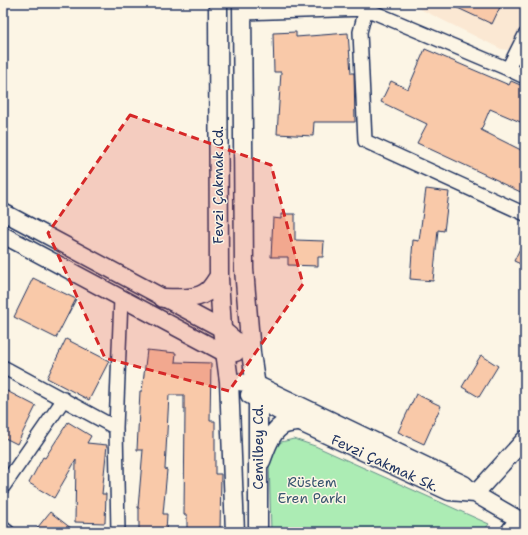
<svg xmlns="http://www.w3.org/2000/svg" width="528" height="535" font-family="'Shantell Sans',sans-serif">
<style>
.built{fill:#fbe8d3}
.green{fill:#acecb4;stroke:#648e89}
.building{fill:#f9c9a9;stroke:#1b2f5e}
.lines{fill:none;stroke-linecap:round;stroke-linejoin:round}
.minor-casing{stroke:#1b2f5e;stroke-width:16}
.tertiary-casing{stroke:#1b2f5e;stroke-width:19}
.secondary-casing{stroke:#1b2f5e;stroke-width:21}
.minor{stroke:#fcf5e5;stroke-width:13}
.tertiary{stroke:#fcf5e5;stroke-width:16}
.secondary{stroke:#fcf5e5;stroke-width:18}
.marked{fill:#d62828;fill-opacity:0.2;stroke:#d62828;stroke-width:3;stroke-dasharray:8 5;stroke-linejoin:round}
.labels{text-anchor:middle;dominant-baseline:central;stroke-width:3;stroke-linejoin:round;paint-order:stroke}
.street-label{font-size:14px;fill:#1b2f5e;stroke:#fcf5e5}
.park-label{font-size:14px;fill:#38556f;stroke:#fcf5e5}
</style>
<rect width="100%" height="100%" fill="#fcf5e5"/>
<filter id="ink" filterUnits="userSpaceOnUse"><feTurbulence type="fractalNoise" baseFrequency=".025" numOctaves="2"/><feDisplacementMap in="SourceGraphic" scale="8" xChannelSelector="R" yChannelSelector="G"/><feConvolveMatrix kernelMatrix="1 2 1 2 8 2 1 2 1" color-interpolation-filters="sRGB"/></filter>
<g filter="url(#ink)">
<path class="built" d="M 408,3 L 525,3 L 525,25 L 513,45 L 508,50 L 501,49 Z"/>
<path class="green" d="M 294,439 L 315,446 L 489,524 L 483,532 L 271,532 L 269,459 L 276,448 L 281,442 Z"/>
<path class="building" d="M 447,3 L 502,3 L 492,24 Z
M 296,32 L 296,37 L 348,33 L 351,73 L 354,73 L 355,122 L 314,122 L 313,136 L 277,134 L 281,72 L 274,72 L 273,33 Z
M 425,49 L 509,85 L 511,81 L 525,87 L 525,124 L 490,109 L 481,130 L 525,152 L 525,194 L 499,182 L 499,181 L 417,143 L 427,124 L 381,102 L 391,81 L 408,89 Z
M 426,189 L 449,192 L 444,231 L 438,230 L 433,281 L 410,279 L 413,240 L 419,241 Z
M 281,214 L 295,214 L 295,240 L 324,241 L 323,257 L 318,257 L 318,266 L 288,265 L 288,257 L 271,257 L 273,218 L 281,219 Z
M 525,238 L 525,266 L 514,261 Z
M 33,278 L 76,299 L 56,338 L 14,317 Z
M 66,339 L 109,361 L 89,400 L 47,378 Z
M 147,350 L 176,353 L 175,362 L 211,363 L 210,421 L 215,421 L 215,474 L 221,474 L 220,532 L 187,532 L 187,515 L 184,515 L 185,409 L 184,409 L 184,395 L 169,395 L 165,469 L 167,470 L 163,514 L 167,514 L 166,532 L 139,532 L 139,508 L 138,508 L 143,450 L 137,450 L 140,391 L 142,391 Z
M 481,355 L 498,366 L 479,397 L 462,387 Z
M 3,389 L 36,406 L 17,444 L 3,437 Z
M 416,394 L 441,406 L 424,444 L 398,432 Z
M 68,422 L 91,436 L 87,443 L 107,445 L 102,494 L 106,494 L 105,523 L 75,522 L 76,460 L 54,498 L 29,483 L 43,457 L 45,458 Z
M 50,512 L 76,532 L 34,532 Z"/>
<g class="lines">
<defs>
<path id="minor" d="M 367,3 L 366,9 L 360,32 L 365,141 L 525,214
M 242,13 L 366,9 L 508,69 L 525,77
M 508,69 L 525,35
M 3,367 L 116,428
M 3,487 L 64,399
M 3,528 L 8,532
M 118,532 L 116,428 L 121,298
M 507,532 L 517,518"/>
<path id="tertiary" d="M 3,212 L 222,329 L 251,353
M 3,235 L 226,354 L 236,353
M 229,381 L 256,384 L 464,484 L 475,494 L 525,523
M 249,395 L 298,422 L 449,492 L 475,494
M 475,494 L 525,439"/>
<path id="secondary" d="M 218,3 L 219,278 L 222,329 L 229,381 L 235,532
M 242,3 L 244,269 L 251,353 L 258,400 L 258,532
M 163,298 C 178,298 197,301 209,290 C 213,286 216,281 219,276
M 261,461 C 266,448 271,430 285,424 C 289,423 294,422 298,422"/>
</defs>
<use href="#minor" class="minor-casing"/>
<use href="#tertiary" class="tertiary-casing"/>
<use href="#secondary" class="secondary-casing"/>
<use href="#minor" class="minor"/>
<use href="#tertiary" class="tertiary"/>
<use href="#secondary" class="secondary"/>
</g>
</g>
<path class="marked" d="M 130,115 L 271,165 L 303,284 L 229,391 L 105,358 L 48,233 Z"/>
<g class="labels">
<g class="street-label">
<text transform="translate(218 185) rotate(-90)">Fevzi Çakmak Cd.</text>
<text transform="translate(258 447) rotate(-90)">Cemilbey Cd.</text>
<text transform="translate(385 463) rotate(25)">Fevzi Çakmak Sk.</text>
</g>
<g class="park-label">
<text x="312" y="482">Rüstem<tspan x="312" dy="16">Eren Parkı</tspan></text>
</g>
</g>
<rect width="528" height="535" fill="none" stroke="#fcf5e5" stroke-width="16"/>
<rect x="8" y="8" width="512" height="519" fill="none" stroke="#1b2f5e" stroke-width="1.5" filter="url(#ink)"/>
</svg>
